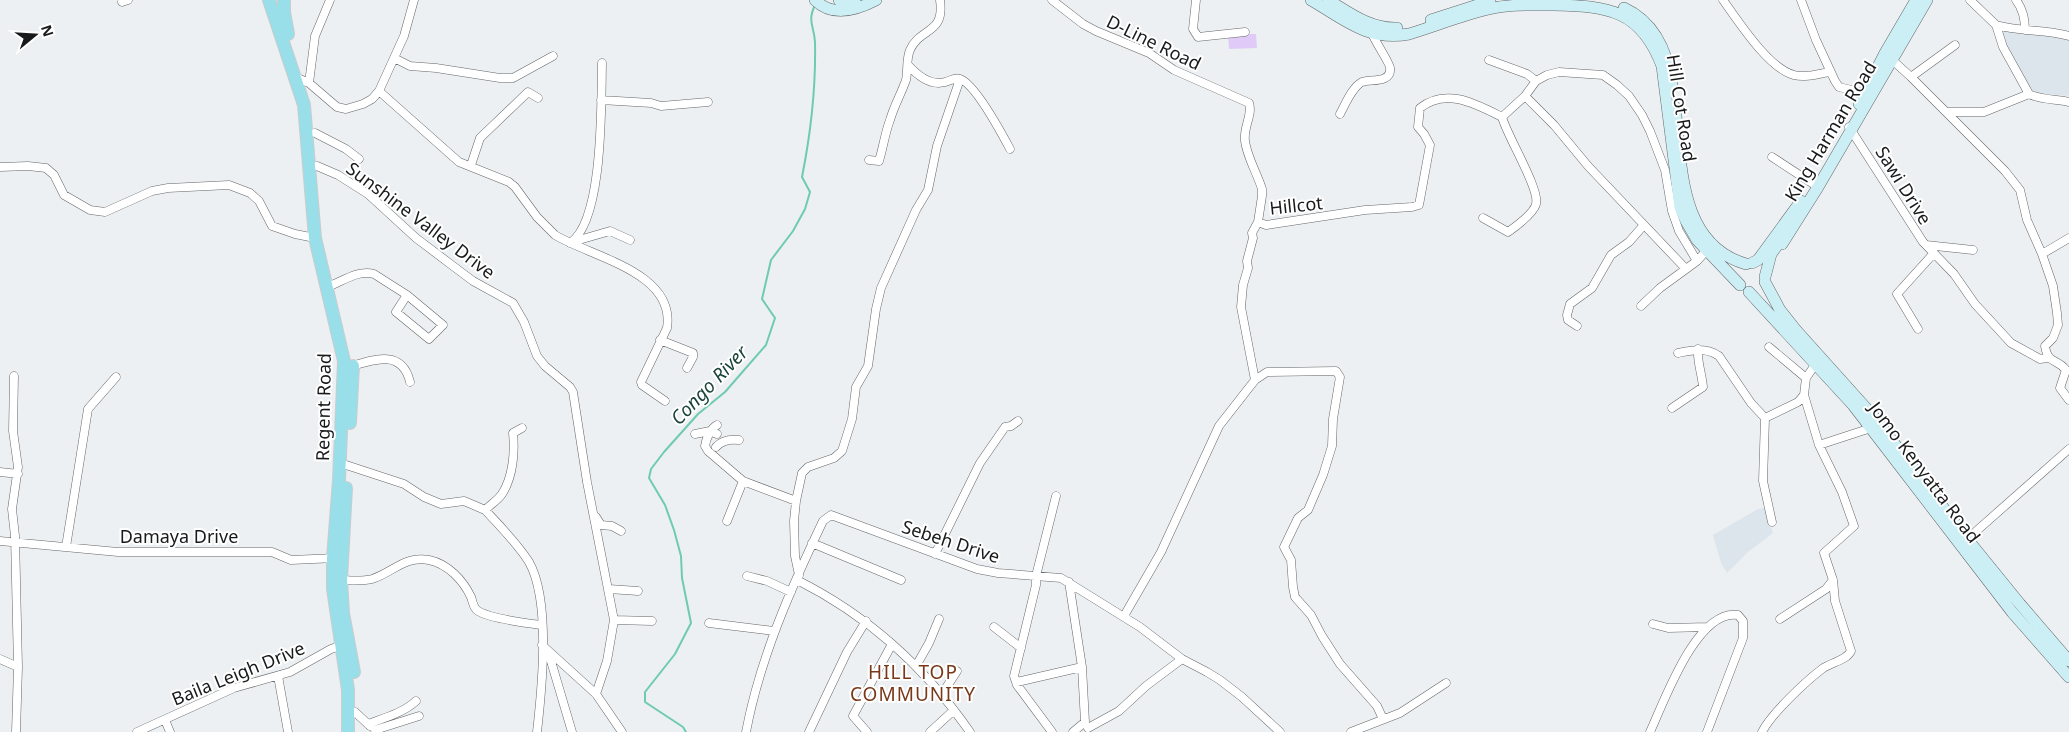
<svg xmlns="http://www.w3.org/2000/svg" width="2069" height="732" font-family="'Noto Sans',sans-serif">
<style>
.built{fill:#dce5ec}
.green{fill:#e0cbf8}
.lines{fill:none;stroke-linecap:round;stroke-linejoin:round}
.stream{stroke:#6ecab3;stroke-width:2}
.street-casing{stroke:#646668;stroke-width:9}
.secondary-casing{stroke:#646668;stroke-width:12}
.primary-casing{stroke:#cccccd;stroke-width:14}
.street{stroke:#fff;stroke-width:8}
.secondary{stroke:#cbeff4;stroke-width:11}
.primary{stroke:#98dfe9;stroke-width:12}
.labels{text-anchor:middle;dominant-baseline:central;stroke-width:4;stroke-linejoin:round;paint-order:stroke}
.street-label{font-size:18px;fill:#18191a;stroke:#fff}
.water-label{font-size:19px;font-style:italic;fill:#1b453b;stroke:#fff}
.neighbourhood-label{font-size:19px;letter-spacing:1px;fill:#793918;stroke:#fff}
</style>
<rect width="100%" height="100%" fill="#edf0f2"/>
<path class="built" d="M 1998,29 L 2069,39 L 2069,96 L 2032,93 Z
M 1765,508 L 1773,533 L 1748,552 L 1727,573 L 1721,563 L 1713,535 L 1758,509 Z"/>
<path class="green" d="M 1228,34 L 1256,34 L 1257,48 L 1229,49 Z"/>
<g class="lines">
<path class="stream" d="M 686,732 L 683,727 L 645,702 L 645,692 L 675,654 L 691,623 L 682,578 L 681,556 L 674,530 L 665,505 L 649,478 L 651,469 L 664,452 L 698,414 L 725,392 L 766,345 L 775,318 L 762,299 L 771,260 L 793,231 L 805,209 L 810,192 L 802,177 C 811,132 816,88 815,42 C 814,25 807,22 815,5"/>
<defs>
<path id="street" d="M 1052,0 L 1083,24 L 1096,31 L 1149,53 L 1174,70 L 1249,103 C 1253,115 1243,127 1245,141 C 1247,157 1257,173 1262,189 L 1262,196 L 1258,222 L 1266,225 L 1365,210 L 1412,207 L 1419,205 L 1430,145 L 1424,134 L 1418,127 L 1420,108 C 1446,87 1476,104 1502,117
M 1196,0 L 1193,29 L 1198,37 L 1245,32
M 1723,0 C 1738,21 1769,69 1794,75 C 1805,78 1818,74 1829,72
M 1801,0 L 1816,40 L 1835,81 L 1839,87 L 1868,94
M 1970,0 L 1996,25 L 2003,47 L 2029,94 C 2041,100 2056,99 2069,102
M 2016,0 C 2023,9 2025,19 2025,30
M 122,2 L 128,0
M 1996,25 C 2020,32 2045,29 2069,36
M 394,58 L 410,66 L 436,68 L 500,78 L 513,78 L 553,56
M 1890,58 L 1911,77 L 2005,171 L 2020,190 L 2027,220 L 2042,254 L 2053,286 L 2057,313 L 2058,325 L 2053,338 L 2045,346 C 2048,365 2057,358 2066,370 L 2060,388 L 2069,400
M 1489,60 L 1527,74 L 1536,81
M 908,65 C 917,75 931,86 945,82 C 950,81 955,77 960,79 C 975,84 1002,134 1010,149
M 295,77 L 309,83 L 337,107 L 346,109 L 363,104 L 372,99 L 379,91 L 404,36 L 414,0
M 1911,77 L 1955,45
M 309,83 L 315,36 L 330,0
M 379,91 L 459,162 L 509,182 L 515,187 L 537,217 L 555,235 C 591,257 676,272 667,328 L 641,382 L 642,385 L 665,401
M 1525,96 L 1554,125 L 1588,166 L 1686,269
M 601,100 L 651,103 L 661,106 L 708,102
M 1947,112 L 1984,112 L 2029,94
M 1340,114 C 1345,105 1352,87 1362,82 C 1371,79 1392,83 1390,68 C 1390,63 1375,42 1372,33
M 1502,117 L 1525,96 L 1536,81 L 1547,75 L 1559,72 L 1603,75 L 1617,85 L 1629,96 L 1642,115 L 1650,131 L 1665,170 L 1672,211 L 1679,231 L 1697,261
M 1849,127 L 1923,242 L 1926,245 L 1973,250
M 315,133 L 346,149 L 359,159
M 1772,157 L 1818,187
M 869,160 L 879,161 C 883,148 885,133 890,120 C 894,106 901,94 906,80 C 908,71 906,59 910,50 C 920,27 945,35 940,0
M 471,165 L 480,138 L 528,92 L 538,98
M 317,166 L 338,175 L 368,194 L 416,238 L 453,266 L 473,281 L 513,303 L 524,322 L 537,356 L 545,366 L 570,387 L 573,392 L 587,482 L 614,620 L 607,661 L 596,694
M 0,167 L 28,166 L 46,168 L 54,175 L 64,195 L 90,210 L 105,212 L 152,191 L 168,188 L 229,185 L 250,193 L 259,201 L 272,226 L 295,234 L 315,238
M 1483,218 L 1508,232 C 1515,227 1534,213 1536,204 C 1540,189 1507,136 1502,117
M 572,242 L 610,231 L 630,240
M 570,243 C 604,221 601,101 602,63
M 1926,245 L 1954,274 L 1975,304 L 2011,343 L 2040,359 L 2048,358
M 2042,254 L 2069,238
M 327,287 C 342,282 358,269 374,274 L 407,295 L 443,325 L 429,339 L 396,312 L 407,295
M 1641,306 L 1660,288 L 1697,261 L 1706,251
M 1577,326 L 1568,320 L 1567,315 L 1570,304 L 1592,288 L 1611,255 L 1629,242 L 1643,226
M 1918,329 L 1897,294 L 1934,253
M 660,340 L 693,353 L 693,357 L 687,368
M 1769,347 L 1806,378
M 1678,353 C 1693,350 1706,347 1719,356 L 1751,403 L 1765,418
M 349,367 C 372,360 402,348 410,382
M 14,376 L 13,431 L 18,467 L 12,509 L 15,536 L 18,667 L 16,732
M 1255,380 L 1241,307 L 1243,285 L 1248,268 L 1247,261 L 1253,238 L 1252,233 L 1258,222
M 1672,408 L 1703,387 C 1702,374 1697,362 1698,349
M 717,425 C 710,429 706,439 705,446 L 708,451 L 743,481 L 796,501
M 695,434 L 710,431 L 717,434
M 1819,445 L 1871,428 L 1872,425
M 716,447 C 721,441 730,439 739,440
M 340,463 L 404,484 L 424,497 L 441,504 L 464,501 L 485,510 C 500,526 517,543 529,562 C 551,601 542,688 537,732
M 0,472 L 18,474
M 485,510 C 490,505 498,500 502,494 C 513,477 515,452 513,433 L 522,428
M 596,517 L 601,525 L 612,526 L 621,531
M 727,521 L 743,481
M 1772,522 L 1763,481 L 1765,418 L 1798,402 L 1804,395 L 1806,378 L 1815,365
M 0,541 L 118,552 L 272,552 L 291,560 L 336,558
M 1964,542 L 2069,449
M 812,543 L 901,580
M 66,547 L 88,409 L 116,377
M 935,554 L 980,463 L 1005,427 L 1011,426 L 1018,421
M 799,575 L 795,556 L 794,521 L 796,501 L 802,473 L 808,467 L 834,458 L 842,451 L 852,419 L 856,387 L 868,366 L 876,309 L 881,288 L 916,210 L 928,190 L 937,146 L 960,79
M 747,576 L 767,581 L 791,592
M 337,580 C 348,580 361,582 372,579 C 392,573 405,555 429,560 C 448,564 463,580 471,597 C 473,602 473,608 478,611 C 491,619 526,623 542,625
M 797,580 C 867,615 925,667 970,732
M 1069,582 L 1082,667 L 1085,722 L 1073,732
M 609,589 L 638,591
M 1124,616 L 1161,552 L 1219,426 L 1255,380 L 1267,372 L 1336,371 L 1340,377 L 1333,419 L 1332,446 L 1323,475 L 1308,510 L 1298,518 L 1284,547 L 1291,560 L 1293,587 L 1295,597 L 1311,615 L 1322,636 L 1340,664 L 1377,706 L 1383,719
M 1780,619 L 1826,589 L 1833,580
M 614,620 L 652,621
M 709,623 L 774,631
M 1653,624 L 1668,628 L 1708,627
M 994,627 L 1021,648
M 542,645 L 596,694 L 622,732
M 548,651 L 572,732
M 0,659 L 18,667
M 916,666 L 929,643 L 939,619
M 278,676 L 288,732
M 1017,682 L 1082,667
M 942,694 L 957,671
M 355,712 L 370,726
M 165,720 L 170,732
M 368,724 C 384,718 403,713 416,701
M 1088,728 L 1119,711 L 1146,686 L 1182,659
M 375,730 L 419,716
M 137,732 L 234,688 L 290,672 L 331,649 L 345,644
M 746,732 C 760,658 791,588 823,521 L 831,515 L 977,569 L 998,573 L 1061,578 L 1140,627 L 1182,659 L 1207,672 L 1220,680 L 1242,697 L 1280,732
M 809,732 L 847,652 L 866,621
M 867,732 L 853,716 L 892,644
M 930,732 L 954,710
M 1052,732 L 1017,685 L 1014,676 L 1036,585 L 1036,576 L 1056,496
M 1351,732 L 1400,713 L 1446,683
M 1650,732 C 1664,702 1697,608 1738,615 L 1743,621 L 1743,638 L 1707,732
M 1762,732 C 1771,714 1805,682 1822,669 C 1831,662 1846,661 1851,651 L 1835,601 L 1833,580 L 1824,553 L 1854,526 L 1842,492 L 1819,445 L 1804,395"/>
<path id="secondary" d="M 815,0 C 833,18 857,10 876,0
M 839,0 L 844,2 L 855,0
M 1311,0 C 1344,19 1368,42 1409,34 C 1436,26 1462,15 1489,9 C 1510,4 1531,5 1553,5 C 1608,6 1641,10 1662,66 L 1680,207 L 1686,221 L 1697,240 L 1740,285
M 1328,0 C 1350,13 1370,29 1397,28
M 1624,8 C 1656,23 1668,53 1672,86
M 1431,20 L 1490,1
M 1859,104 L 1885,53 L 1916,0
M 1675,107 C 1682,164 1678,244 1746,264
M 1752,263 L 1758,260 L 1801,201
M 1765,277 L 1771,254 L 1779,243 L 1782,244 L 1818,187 L 1927,0
M 1765,282 L 1780,310 L 1795,329 L 1874,417 L 1968,540 L 2020,604 L 2069,661
M 1749,292 L 1853,405 L 2012,612 L 2069,677"/>
<path id="primary" d="M 269,0 L 304,105 L 315,238 L 344,361 L 339,480 L 333,558 L 333,589 L 348,690 L 348,732
M 284,0 L 284,12 L 288,34
M 350,423 L 353,366
M 346,488 L 341,580 L 343,613 L 354,672"/>
</defs>
<use href="#street" class="street-casing"/>
<use href="#secondary" class="secondary-casing"/>
<use href="#primary" class="primary-casing"/>
<use href="#street" class="street"/>
<use href="#secondary" class="secondary"/>
<use href="#primary" class="primary"/>
</g>
<g class="labels">
<g class="street-label">
<text transform="translate(1154 42) rotate(26)">D-Line Road</text>
<text transform="translate(1682 108) rotate(81)">Hill Cot Road</text>
<text transform="translate(1830 131) rotate(-59)">King Harman Road</text>
<text transform="translate(1904 185) rotate(58)">Sawi Drive</text>
<text transform="translate(1296 205) rotate(-6)">Hillcot</text>
<text transform="translate(421 220) rotate(37)">Sunshine Valley Drive</text>
<text transform="translate(323 407) rotate(-89)">Regent Road</text>
<text transform="translate(1925 472) rotate(53)">Jomo Kenyatta Road</text>
<text x="179" y="536">Damaya Drive</text>
<text transform="translate(951 541) rotate(18)">Sebeh Drive</text>
<text transform="translate(238 673) rotate(-22)">Baila Leigh Drive</text>
</g>
<g class="water-label">
<text transform="translate(709 385) rotate(-46)">Congo River</text>
</g>
<g class="neighbourhood-label">
<text x="913" y="672">HILL TOP<tspan x="913" dy="22">COMMUNITY</tspan></text>
</g>
</g>
<g transform="translate(35 35) rotate(72)" stroke="#ffffff" stroke-width="4" paint-order="stroke">
<path d="M0-4L9 19L0 12L-9 19Z" fill="#18191a"/>
<text y="-8" font-size="14" font-weight="bold" text-anchor="middle" fill="#18191a">N</text>
</g>
</svg>
